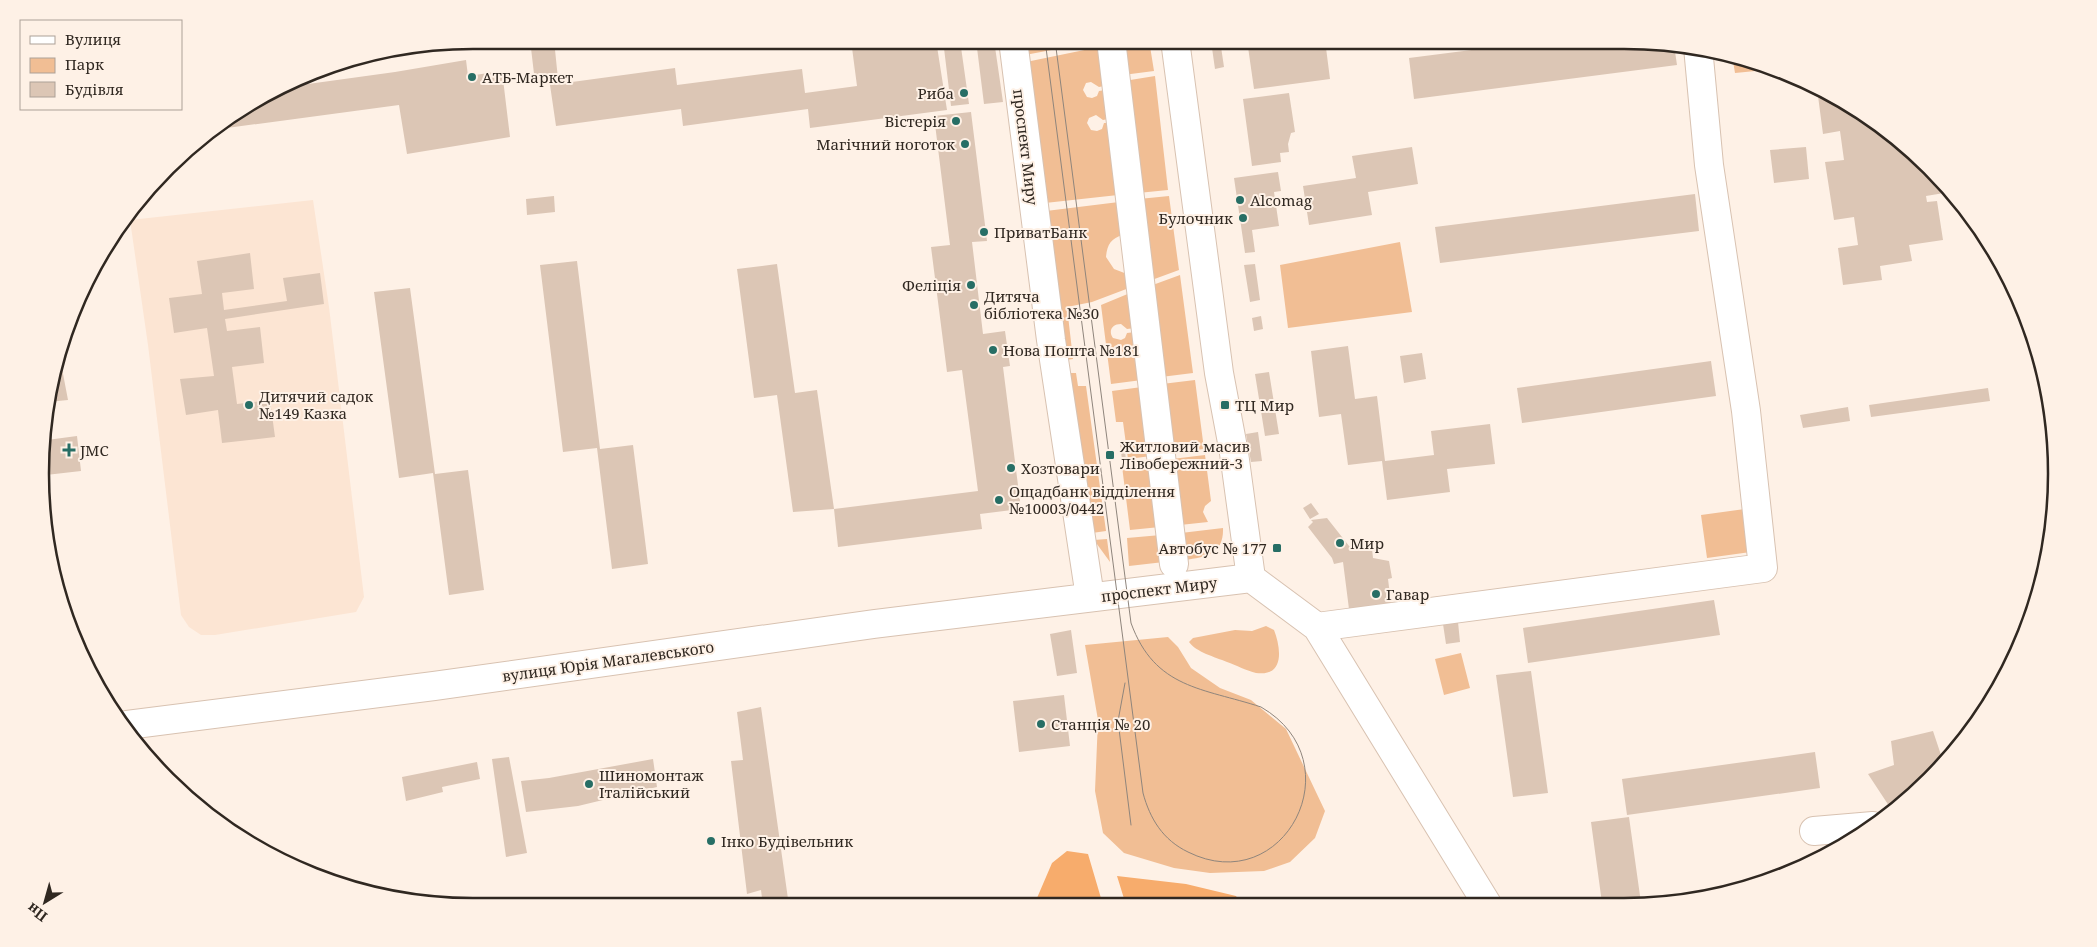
<svg xmlns="http://www.w3.org/2000/svg" width="2097" height="947" font-family="'Noto Serif',serif">
<style>
.built{fill:#fce5d3}
.green{fill:#f1be94}
.forest{fill:#f7ac6c}
.building{fill:#dcc6b5}
.lines{fill:none;stroke-linecap:round;stroke-linejoin:round}
.minor-casing{stroke:#d8c2b1;stroke-width:30}
.minor{stroke:#fff;stroke-width:28}
.tram{stroke:#8f857c;stroke-width:1}
.poi-dot{fill:#276e65;stroke:#fef1e6;stroke-width:2}
.labels{text-anchor:middle;dominant-baseline:central;stroke-width:4;stroke-linejoin:round;paint-order:stroke}
.poi-label{font-size:15px;fill:#302821;stroke:#fef1e6;text-anchor:start}
.street-label{font-size:15px;fill:#302821;stroke:#fef1e6}
.rim{fill:none;stroke:#302821;stroke-width:2.5}
</style>
<rect width="100%" height="100%" fill="#fef1e6"/>
<path class="built" d="M 313,200 L 329,307 L 364,597 L 356,612 L 215,635 L 201,635 L 189,627 L 181,615 L 148,345 L 130,220 Z"/>
<path class="green" d="M 1023,40 L 1098,40 L 1099,41 L 1025,55 Z
M 1132,40 L 1149,40 L 1154,71 L 1123,75 L 1119,43 Z
M 1099,47 L 1104,86 L 1099,87 L 1091,82 L 1086,83 L 1083,90 L 1087,97 L 1092,98 L 1097,96 L 1099,91 L 1105,90 L 1108,119 L 1103,120 L 1096,115 L 1089,118 L 1087,123 L 1091,130 L 1097,131 L 1102,129 L 1104,123 L 1109,123 L 1118,195 L 1045,203 L 1026,62 Z
M 1745,60 L 1776,69 L 1735,73 L 1733,61 Z
M 1155,76 L 1168,190 L 1138,193 L 1124,81 Z
M 1169,196 L 1179,270 L 1149,281 L 1139,199 Z
M 1119,202 L 1123,235 C 1111,238 1107,245 1106,257 L 1114,269 L 1127,274 L 1129,288 L 1092,302 L 1067,307 L 1073,359 L 1066,360 L 1046,211 Z
M 1400,242 L 1412,312 L 1288,328 L 1280,265 Z
M 1180,275 L 1193,373 L 1161,377 L 1150,286 Z
M 1130,293 L 1135,328 L 1127,329 L 1121,324 C 1112,324 1108,331 1113,338 L 1121,340 L 1125,338 L 1127,333 L 1135,332 L 1142,380 L 1111,384 L 1101,305 Z
M 1068,373 L 1076,373 L 1078,386 L 1086,386 L 1106,531 L 1092,533 Z
M 1195,380 L 1204,449 L 1170,453 L 1162,384 Z
M 1142,387 L 1151,456 L 1128,459 L 1123,422 L 1116,422 L 1112,391 Z
M 1205,455 L 1211,501 L 1205,506 L 1203,512 L 1208,522 L 1180,525 L 1172,459 Z
M 1151,462 L 1160,527 L 1130,530 L 1122,466 Z
M 1752,508 L 1758,551 L 1707,558 L 1701,515 Z
M 1223,528 C 1224,554 1206,557 1185,560 L 1181,533 Z
M 1161,535 L 1164,562 L 1129,566 L 1127,538 Z
M 1107,539 L 1110,562 L 1094,540 Z
M 1266,626 L 1274,630 C 1281,648 1285,677 1256,673 C 1247,671 1236,665 1227,662 C 1215,657 1196,652 1189,642 L 1193,638 L 1235,630 L 1252,631 Z
M 1168,637 L 1178,647 L 1191,668 L 1220,688 L 1251,700 L 1286,729 L 1325,811 L 1315,838 L 1290,862 L 1264,871 L 1210,873 L 1174,868 L 1124,853 L 1103,833 L 1095,791 L 1098,720 L 1085,645 Z
M 1461,653 L 1470,688 L 1444,695 L 1435,659 Z"/>
<path class="forest" d="M 1067,851 L 1088,854 L 1103,905 L 1034,905 L 1052,863 Z
M 1117,876 L 1186,884 L 1236,896 L 1242,905 L 1126,905 Z"/>
<path class="building" d="M 530,40 L 554,40 L 558,79 L 535,82 Z
M 851,40 L 936,40 L 947,110 L 810,128 L 808,109 L 683,126 L 681,109 L 556,126 L 550,85 L 675,68 L 677,85 L 802,69 L 805,93 L 857,86 Z
M 943,40 L 960,40 L 969,104 L 951,106 Z
M 976,40 L 994,40 L 1003,102 L 984,104 Z
M 1220,40 L 1224,67 L 1215,69 L 1211,41 Z
M 1247,40 L 1325,40 L 1330,79 L 1254,89 Z
M 1550,40 L 1624,40 L 1674,45 L 1677,65 L 1414,99 L 1409,58 Z
M 466,60 L 468,76 L 502,71 L 510,137 L 407,154 L 399,105 L 212,130 L 257,98 L 279,88 L 395,72 Z
M 1289,93 L 1295,132 L 1291,133 L 1288,144 L 1289,152 L 1280,153 L 1281,162 L 1252,166 L 1243,99 Z
M 1829,94 L 1864,113 L 1930,167 L 1949,190 L 1950,192 L 1926,196 L 1927,202 L 1937,201 L 1943,240 L 1909,245 L 1912,261 L 1880,266 L 1882,280 L 1843,285 L 1838,248 L 1858,245 L 1854,217 L 1834,220 L 1825,162 L 1844,160 L 1840,131 L 1823,134 L 1818,96 Z
M 971,112 L 987,241 L 972,242 L 983,334 L 1005,331 L 1010,366 L 1003,367 L 1021,509 L 980,514 L 982,529 L 838,547 L 834,509 L 978,491 L 962,370 L 947,372 L 931,247 L 950,245 L 934,116 Z
M 1412,147 L 1418,184 L 1368,192 L 1372,215 L 1309,225 L 1303,186 L 1356,178 L 1352,156 Z
M 1806,147 L 1809,179 L 1774,183 L 1770,150 Z
M 1278,172 L 1281,191 L 1274,192 L 1279,226 L 1252,230 L 1255,252 L 1245,253 L 1234,178 Z
M 1695,194 L 1699,231 L 1440,263 L 1435,227 Z
M 554,196 L 555,212 L 527,215 L 526,199 Z
M 250,253 L 254,289 L 222,293 L 224,310 L 287,301 L 283,278 L 320,273 L 324,304 L 225,319 L 227,331 L 260,327 L 264,363 L 232,367 L 237,404 L 270,400 L 275,437 L 222,443 L 218,410 L 186,415 L 180,379 L 214,376 L 207,328 L 174,333 L 169,298 L 202,294 L 197,261 Z
M 577,261 L 600,449 L 633,445 L 648,564 L 612,569 L 597,448 L 563,452 L 540,265 Z
M 777,264 L 795,393 L 817,390 L 834,509 L 793,512 L 777,395 L 754,398 L 737,269 Z
M 1255,264 L 1260,300 L 1250,302 L 1244,265 Z
M 410,288 L 435,474 L 468,470 L 484,590 L 449,595 L 433,473 L 399,478 L 374,292 Z
M 1261,316 L 1263,329 L 1254,331 L 1252,318 Z
M 1348,346 L 1355,399 L 1377,396 L 1385,461 L 1434,455 L 1431,431 L 1490,424 L 1495,464 L 1447,469 L 1450,492 L 1387,500 L 1382,461 L 1348,465 L 1341,414 L 1319,417 L 1311,351 Z
M 1422,353 L 1426,379 L 1404,383 L 1400,356 Z
M 60,358 L 68,400 L 48,402 L 48,389 Z
M 1711,361 L 1716,396 L 1522,423 L 1517,388 Z
M 1269,372 L 1279,434 L 1265,436 L 1255,374 Z
M 1988,388 L 1990,401 L 1871,417 L 1869,405 Z
M 1848,407 L 1850,421 L 1803,428 L 1800,415 Z
M 1258,432 L 1262,461 L 1251,462 L 1246,434 Z
M 77,436 L 81,471 L 46,475 L 47,440 Z
M 1120,443 L 1124,443 L 1126,460 L 1122,460 Z
M 1311,503 L 1319,514 L 1310,519 L 1303,508 Z
M 1327,518 L 1353,551 L 1372,549 L 1373,558 L 1389,561 L 1392,578 L 1388,579 L 1391,603 L 1349,609 L 1343,562 L 1334,564 L 1332,558 L 1308,527 L 1313,522 L 1311,520 Z
M 1714,600 L 1720,635 L 1528,663 L 1523,628 Z
M 1458,622 L 1460,642 L 1446,644 L 1443,624 Z
M 1071,630 L 1077,673 L 1057,676 L 1050,634 Z
M 1531,671 L 1548,793 L 1513,797 L 1496,675 Z
M 1064,695 L 1070,746 L 1019,752 L 1013,701 Z
M 761,707 L 789,906 L 763,906 L 761,890 L 747,894 L 731,761 L 743,760 L 737,712 Z
M 1933,731 L 1943,761 L 1893,812 L 1868,774 L 1894,765 L 1891,741 Z
M 1815,752 L 1820,788 L 1627,815 L 1622,779 Z
M 509,757 L 527,853 L 506,857 L 492,759 Z
M 653,759 L 657,787 L 578,806 L 526,812 L 521,781 L 549,778 Z
M 477,762 L 480,779 L 442,787 L 443,792 L 406,801 L 402,777 Z
M 1629,817 L 1641,903 L 1602,903 L 1591,822 Z"/>
<g class="lines">
<defs>
<path id="minor" d="M 1013,40 L 1051,340 L 1090,597
M 1111,40 L 1174,564
M 1175,40 L 1219,373 L 1234,453 L 1251,578
M 1317,627 L 1763,568 L 1746,411 L 1709,165 L 1698,47
M 127,725 L 434,686 L 874,624 L 1251,578 L 1317,627 L 1487,904
M 1814,831 L 1873,826"/>
</defs>
<use href="#minor" class="minor-casing"/>
<use href="#minor" class="minor"/>
<path class="tram" d="M 1045,40 L 1143,793 C 1150,819 1163,840 1188,852 C 1284,900 1356,762 1261,707 C 1203,688 1155,689 1131,623 L 1055,40
M 1125,683 L 1118,721 L 1131,825"/>
</g>
<g class="poi-dot">
<circle cx="472" cy="77" r="5"/>
<circle cx="964" cy="93" r="5"/>
<circle cx="956" cy="121" r="5"/>
<circle cx="965" cy="144" r="5"/>
<circle cx="1240" cy="200" r="5"/>
<circle cx="1243" cy="218" r="5"/>
<circle cx="984" cy="232" r="5"/>
<circle cx="971" cy="285" r="5"/>
<circle cx="974" cy="305" r="5"/>
<circle cx="993" cy="350" r="5"/>
<circle cx="249" cy="405" r="5"/>
<rect x="1220" y="400" width="10" height="10" rx="2.5"/>
<path d="M66.5 442.5h5v5h5v5h-5v5h-5v-5h-5v-5h5z"/>
<rect x="1105" y="450" width="10" height="10" rx="2.5"/>
<circle cx="1011" cy="468" r="5"/>
<circle cx="999" cy="500" r="5"/>
<circle cx="1340" cy="543" r="5"/>
<rect x="1272" y="543" width="10" height="10" rx="2.5"/>
<circle cx="1376" cy="594" r="5"/>
<circle cx="1041" cy="724" r="5"/>
<circle cx="589" cy="784" r="5"/>
<circle cx="711" cy="841" r="5"/>
</g>
<g class="labels">
<g class="poi-label">
<text x="482" y="77">АТБ-Маркет</text>
<text x="954" y="93" text-anchor="end">Риба</text>
<text x="946" y="121" text-anchor="end">Вістерія</text>
<text x="955" y="144" text-anchor="end">Магічний ноготок</text>
<text x="1250" y="200">Alcomag</text>
<text x="1233" y="218" text-anchor="end">Булочник</text>
<text x="994" y="232">ПриватБанк</text>
<text x="961" y="285" text-anchor="end">Феліція</text>
<text x="984" y="296">Дитяча<tspan x="984" dy="17">бібліотека №30</tspan></text>
<text x="1003" y="350">Нова Пошта №181</text>
<text x="259" y="396">Дитячий садок<tspan x="259" dy="17">№149 Казка</tspan></text>
<text x="1235" y="405">ТЦ Мир</text>
<text x="1120" y="446">Житловий масив<tspan x="1120" dy="17">Лівобережний-3</tspan></text>
<text x="80" y="450">JMC</text>
<text x="1021" y="468">Хозтовари</text>
<text x="1009" y="491">Ощадбанк відділення<tspan x="1009" dy="17">№10003/0442</tspan></text>
<text x="1350" y="543">Мир</text>
<text x="1267" y="548" text-anchor="end">Автобус № 177</text>
<text x="1386" y="594">Гавар</text>
<text x="1051" y="724">Станція № 20</text>
<text x="599" y="775">Шиномонтаж<tspan x="599" dy="17">Італійський</tspan></text>
<text x="721" y="841">Інко Будівельник</text>
</g>
<g class="street-label">
<text transform="translate(1026 147) rotate(83)">проспект Миру</text>
<text transform="translate(1159 589) rotate(-7)">проспект Миру</text>
<text transform="translate(608 661) rotate(-8)">вулиця Юрія Магалевського</text>
</g>
</g>
<path d="M0 0H2097V947H0ZM473 49H1624A424 424 0 0 1 2048 473V474A424 424 0 0 1 1624 898H473A424 424 0 0 1 49 474V473A424 424 0 0 1 473 49Z" fill="#fef1e6" fill-rule="evenodd"/>
<path class="rim" d="M473 49H1624A424 424 0 0 1 2048 473V474A424 424 0 0 1 1624 898H473A424 424 0 0 1 49 474V473A424 424 0 0 1 473 49Z"/>
<rect x="20" y="20" width="162" height="90" fill="#fef1e6" stroke="#aca197"/>
<rect x="30" y="36" width="25" height="8" fill="#ffffff" stroke="#aca197"/>
<text x="65" y="45" font-size="15" fill="#302821">Вулиця</text>
<rect x="30" y="58" width="25" height="15" fill="#f1be94" stroke="#aca197"/>
<text x="65" y="70" font-size="15" fill="#302821">Парк</text>
<rect x="30" y="82" width="25" height="15" fill="#dcc6b5" stroke="#aca197"/>
<text x="65" y="95" font-size="15" fill="#302821">Будівля</text>
<g transform="translate(45 902) rotate(217)" stroke="#fef1e6" stroke-width="4" paint-order="stroke">
<path d="M0-4L9 19L0 12L-9 19Z" fill="#302821"/>
<text y="-8" font-size="14" font-weight="bold" text-anchor="middle" fill="#302821">Пн</text>
</g>
</svg>
